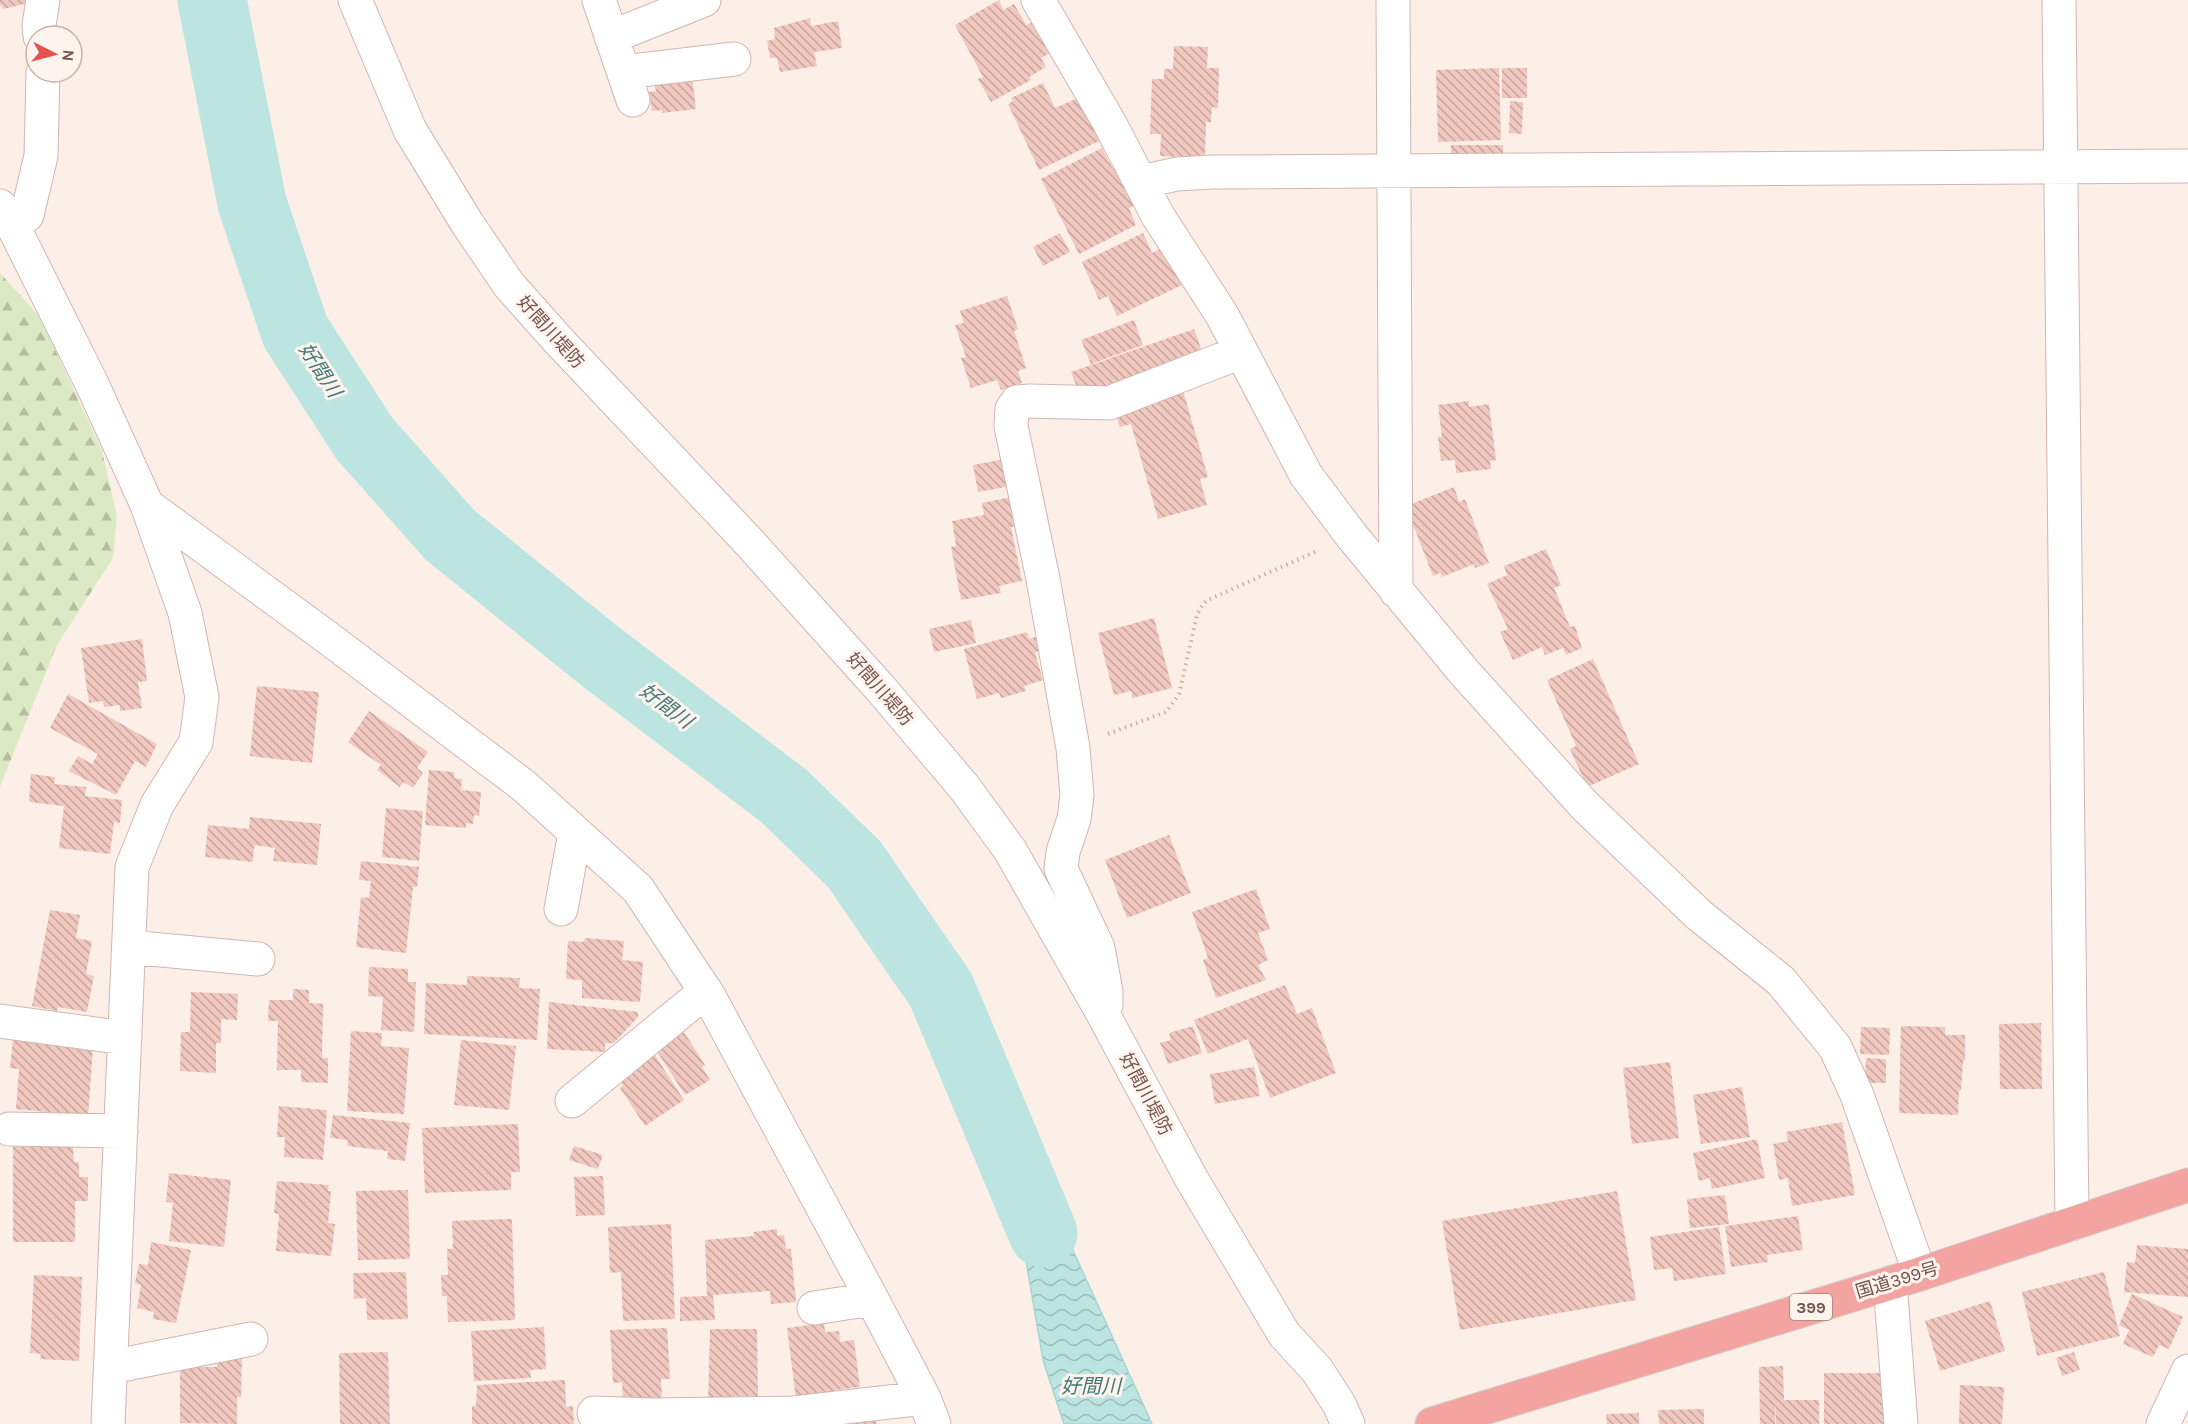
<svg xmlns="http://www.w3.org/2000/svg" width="2188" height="1424" font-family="Karla,'Noto Sans JP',sans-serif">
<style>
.forest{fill:url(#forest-firs)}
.water{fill:url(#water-waves);stroke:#a2d6d3;stroke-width:1.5}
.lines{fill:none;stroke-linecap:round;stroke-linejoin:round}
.river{stroke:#bce5e2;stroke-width:69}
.building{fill:url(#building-back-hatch)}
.street-casing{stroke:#cfb7b0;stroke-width:35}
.highway-casing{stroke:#d5cbc9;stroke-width:35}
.path{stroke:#d5aba2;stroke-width:4;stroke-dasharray:1.5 4.5;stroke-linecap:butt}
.street{stroke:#fff;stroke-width:33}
.highway{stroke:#f3a4a0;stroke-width:33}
.labels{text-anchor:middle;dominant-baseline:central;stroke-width:6;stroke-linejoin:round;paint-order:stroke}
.shield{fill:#fef4ed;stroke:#9d837c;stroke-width:1.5}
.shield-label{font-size:16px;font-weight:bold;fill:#74524c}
.street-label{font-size:18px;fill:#74524c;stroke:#fef4ed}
.water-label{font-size:20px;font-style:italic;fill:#407976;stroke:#fef4ed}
</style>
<defs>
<pattern id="forest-firs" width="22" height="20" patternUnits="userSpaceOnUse" patternTransform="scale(1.5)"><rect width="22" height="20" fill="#dce9c5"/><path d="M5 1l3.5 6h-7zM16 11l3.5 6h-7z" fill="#b7bfa2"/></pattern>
<pattern id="water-waves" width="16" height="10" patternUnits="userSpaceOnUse" patternTransform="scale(1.5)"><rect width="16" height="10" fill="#bce5e2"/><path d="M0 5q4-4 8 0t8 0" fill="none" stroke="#9dbcb9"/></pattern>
<pattern id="building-back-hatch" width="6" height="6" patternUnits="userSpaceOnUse" patternTransform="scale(1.5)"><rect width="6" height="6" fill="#f0c8bf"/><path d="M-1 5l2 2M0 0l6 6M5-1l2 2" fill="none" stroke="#c7a59d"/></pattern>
</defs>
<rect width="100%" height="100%" fill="#fcefe7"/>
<path class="forest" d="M 0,273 L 40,317 L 102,451 L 117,516 L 113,558 L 57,645 L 0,787 Z"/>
<path class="water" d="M 995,1079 L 1152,1424 L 1064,1424 L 1043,1360 Z"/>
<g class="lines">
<path class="river" d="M 212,0 L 252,203 L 295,331 L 364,438 L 450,535 L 601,657 L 784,796 L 854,864 L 941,990 L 1043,1233"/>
</g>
<path class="building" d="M 0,0 L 27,0 L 28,3 L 3,9 L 2,5 L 0,6 Z
M 999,0 L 1003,10 L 1014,4 L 1026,25 L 1033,22 L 1050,53 L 1041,58 L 1046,67 L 1029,77 L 1031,80 L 991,102 L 978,79 L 983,77 L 955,25 Z
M 810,18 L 811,26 L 838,21 L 842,48 L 814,52 L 817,66 L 780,72 L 777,58 L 770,58 L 767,41 L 775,39 L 774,28 Z
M 1174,46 L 1208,47 L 1207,68 L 1219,68 L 1218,108 L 1212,107 L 1211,122 L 1206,122 L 1205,158 L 1160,156 L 1161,134 L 1150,134 L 1152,79 L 1164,79 L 1164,69 L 1173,69 Z
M 1499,68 L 1501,140 L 1438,142 L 1436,70 Z
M 1502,68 L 1527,68 L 1527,98 L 1502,98 Z
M 692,76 L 696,109 L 662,113 L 662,110 L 652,111 L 649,92 L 656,91 L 654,81 Z
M 1043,83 L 1055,108 L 1080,97 L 1101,140 L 1039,170 L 1008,104 L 1013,101 L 1011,98 Z
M 1510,101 L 1523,102 L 1522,134 L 1509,133 Z
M 1451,145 L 1503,145 L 1503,160 L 1451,160 Z
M 1102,148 L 1113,169 L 1117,167 L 1137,205 L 1129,208 L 1136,225 L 1079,254 L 1041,179 Z
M 1060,233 L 1070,252 L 1043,266 L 1033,247 Z
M 1143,233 L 1152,253 L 1164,247 L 1182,285 L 1117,316 L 1108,296 L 1099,300 L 1082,262 Z
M 1007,296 L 1018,329 L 1014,331 L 1026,368 L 1018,371 L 1022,383 L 1001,390 L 997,380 L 971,388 L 961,358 L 966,357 L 955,325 L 964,323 L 960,311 Z
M 1134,320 L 1143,345 L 1091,364 L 1081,340 Z
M 1194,329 L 1204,357 L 1080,396 L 1071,372 Z
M 1182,387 L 1208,477 L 1200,479 L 1207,505 L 1158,519 L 1131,424 L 1120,427 L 1114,409 Z
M 1469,401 L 1469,407 L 1489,404 L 1496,460 L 1490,461 L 1491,469 L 1456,473 L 1455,460 L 1441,461 L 1438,437 L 1442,437 L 1438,405 Z
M 1005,459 L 1011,486 L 978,492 L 973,465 Z
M 1454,487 L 1459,502 L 1465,499 L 1489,563 L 1475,568 L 1474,564 L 1442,577 L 1440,573 L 1433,576 L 1406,506 Z
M 1011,497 L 1023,525 L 1011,527 L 1022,581 L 999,586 L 1001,593 L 961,600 L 951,547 L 956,546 L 952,521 L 984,515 L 982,503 Z
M 1546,549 L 1561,585 L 1554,588 L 1570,627 L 1575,626 L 1582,648 L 1566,655 L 1563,648 L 1545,655 L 1542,647 L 1513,660 L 1500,632 L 1508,629 L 1487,584 L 1507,575 L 1504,566 Z
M 1154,618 L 1172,688 L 1132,698 L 1131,691 L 1114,695 L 1098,633 Z
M 971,620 L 976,643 L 934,652 L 929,629 Z
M 1027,632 L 1029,639 L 1038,636 L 1042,649 L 1035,653 L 1043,680 L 1024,686 L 1026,691 L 1001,698 L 999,693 L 977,699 L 964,649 Z
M 142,639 L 147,681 L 138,682 L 142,708 L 120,711 L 120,705 L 104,707 L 103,701 L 89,703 L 81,648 Z
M 1593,659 L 1639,764 L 1587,787 L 1570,749 L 1576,746 L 1547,680 Z
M 257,686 L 319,692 L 312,763 L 250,756 Z
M 68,694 L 157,744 L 146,767 L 135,761 L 116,795 L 69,771 L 78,756 L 92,764 L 98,754 L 50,728 Z
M 369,711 L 428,752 L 417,768 L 423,773 L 413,788 L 404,782 L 400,787 L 377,770 L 381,765 L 348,742 Z
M 429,770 L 454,772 L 454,778 L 462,779 L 461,790 L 481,792 L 479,816 L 474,815 L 473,824 L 466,823 L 466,828 L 425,825 Z
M 31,774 L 55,777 L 54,784 L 86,787 L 85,796 L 122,800 L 120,823 L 114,822 L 110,854 L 59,848 L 64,806 L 29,802 Z
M 386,808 L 423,811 L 419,861 L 382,857 Z
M 250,817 L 321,824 L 317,865 L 273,861 L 275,848 L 254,845 L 253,862 L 205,857 L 208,825 L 249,829 Z
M 1169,835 L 1191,893 L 1127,918 L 1105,860 Z
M 361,861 L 419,867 L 417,887 L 413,887 L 406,953 L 356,947 L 361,897 L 369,898 L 371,881 L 359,880 Z
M 1256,889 L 1270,929 L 1258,933 L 1268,960 L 1258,965 L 1266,980 L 1216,998 L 1203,960 L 1208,958 L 1192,912 Z
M 50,910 L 80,915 L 76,938 L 92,941 L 86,974 L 94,976 L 87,1012 L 58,1007 L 57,1011 L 32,1006 Z
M 585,938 L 624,941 L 622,960 L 643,962 L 640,1002 L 582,998 L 582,980 L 566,979 L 568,941 L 584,942 Z
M 369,967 L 408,969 L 408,982 L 416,982 L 414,1032 L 381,1030 L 383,997 L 368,996 Z
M 467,976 L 520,978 L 519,988 L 540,989 L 537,1040 L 424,1034 L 426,983 L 467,985 Z
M 1285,985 L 1297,1014 L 1312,1008 L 1336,1073 L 1270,1098 L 1248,1039 L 1208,1054 L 1194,1020 Z
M 293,989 L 309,990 L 309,1003 L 323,1004 L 322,1058 L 328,1058 L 328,1083 L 301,1082 L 301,1070 L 277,1070 L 278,1021 L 268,1021 L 269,1000 L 293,1000 Z
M 191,992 L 238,994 L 237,1020 L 221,1019 L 221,1043 L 216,1043 L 216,1073 L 180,1071 L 181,1032 L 190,1032 Z
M 549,1002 L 638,1012 L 638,1017 L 614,1043 L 605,1043 L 605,1052 L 547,1049 Z
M 2041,1023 L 2042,1089 L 2000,1089 L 1999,1024 Z
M 1193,1026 L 1202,1053 L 1168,1064 L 1160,1043 L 1171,1040 L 1169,1033 Z
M 1901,1026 L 1945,1027 L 1945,1035 L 1965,1035 L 1965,1061 L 1963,1061 L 1961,1090 L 1959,1091 L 1958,1115 L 1899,1113 Z
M 1861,1027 L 1890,1028 L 1889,1055 L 1860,1054 Z
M 351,1031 L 382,1033 L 381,1046 L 409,1048 L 404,1114 L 347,1111 Z
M 684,1032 L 705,1065 L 702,1067 L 710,1080 L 685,1095 L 656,1050 Z
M 13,1040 L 93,1047 L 88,1116 L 16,1109 L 19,1069 L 10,1068 Z
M 461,1040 L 516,1046 L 509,1110 L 454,1105 Z
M 653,1052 L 684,1100 L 645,1126 L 620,1088 L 623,1085 L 616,1076 Z
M 1866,1058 L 1886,1059 L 1886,1083 L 1865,1083 Z
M 1670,1062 L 1679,1138 L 1632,1144 L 1623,1068 Z
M 1254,1067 L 1260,1096 L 1215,1104 L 1210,1074 Z
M 1742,1087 L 1750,1137 L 1701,1144 L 1693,1095 Z
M 279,1106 L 327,1110 L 323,1160 L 284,1157 L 285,1137 L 277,1137 Z
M 333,1115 L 410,1123 L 405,1161 L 387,1159 L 388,1151 L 347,1146 L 348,1140 L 330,1138 Z
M 1842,1122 L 1855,1195 L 1792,1206 L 1788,1178 L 1779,1180 L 1773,1144 L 1788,1141 L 1786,1132 Z
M 518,1124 L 520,1172 L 511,1172 L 511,1190 L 425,1193 L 422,1128 Z
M 1757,1139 L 1765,1178 L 1712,1189 L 1710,1178 L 1699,1181 L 1693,1153 Z
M 574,1146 L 603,1155 L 598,1169 L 569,1160 Z
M 13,1147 L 73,1147 L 74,1162 L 79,1162 L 79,1177 L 88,1177 L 88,1201 L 75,1201 L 75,1242 L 13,1242 Z
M 169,1173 L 231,1180 L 224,1247 L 169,1241 L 173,1203 L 166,1202 Z
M 603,1176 L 605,1215 L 576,1216 L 574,1177 Z
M 277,1181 L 329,1185 L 328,1191 L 331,1191 L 328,1223 L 335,1224 L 331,1256 L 276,1251 L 279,1214 L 274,1213 Z
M 408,1190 L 410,1259 L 358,1260 L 356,1191 Z
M 1617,1191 L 1636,1300 L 1460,1330 L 1442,1221 Z
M 1725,1195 L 1729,1224 L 1690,1228 L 1687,1199 Z
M 1798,1216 L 1803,1250 L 1767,1255 L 1768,1262 L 1731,1267 L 1725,1226 Z
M 512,1219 L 515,1320 L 448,1322 L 447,1296 L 442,1296 L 441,1275 L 448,1275 L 447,1249 L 453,1249 L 452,1221 Z
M 671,1224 L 675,1319 L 623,1321 L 621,1272 L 610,1273 L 608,1227 Z
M 1719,1227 L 1726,1274 L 1674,1281 L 1672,1268 L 1654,1270 L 1650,1237 Z
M 777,1229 L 777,1236 L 784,1235 L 786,1249 L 791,1249 L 796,1302 L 771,1304 L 770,1291 L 713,1295 L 715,1320 L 680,1321 L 680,1297 L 707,1296 L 705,1240 L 754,1236 L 753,1232 Z
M 151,1242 L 191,1250 L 176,1323 L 153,1319 L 154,1312 L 137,1308 L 141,1285 L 135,1283 L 139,1264 L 148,1265 Z
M 2137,1245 L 2188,1249 L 2188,1297 L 2124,1292 L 2127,1262 L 2135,1263 Z
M 406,1272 L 408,1319 L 367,1320 L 366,1298 L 354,1299 L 353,1273 Z
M 2104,1272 L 2120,1336 L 2037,1356 L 2022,1292 Z
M 34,1275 L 82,1277 L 79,1361 L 40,1359 L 41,1354 L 30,1353 Z
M 2132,1294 L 2183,1317 L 2169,1349 L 2159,1345 L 2153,1357 L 2123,1344 L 2129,1330 L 2119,1325 Z
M 1990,1301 L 2005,1351 L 1940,1371 L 1925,1321 Z
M 824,1323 L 825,1332 L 839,1331 L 840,1342 L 854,1340 L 860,1387 L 835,1390 L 835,1394 L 796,1399 L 787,1328 Z
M 544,1327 L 546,1369 L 530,1370 L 531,1378 L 474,1381 L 471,1331 Z
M 667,1328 L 670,1379 L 661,1379 L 663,1417 L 624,1419 L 622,1382 L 613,1383 L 610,1330 Z
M 710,1329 L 757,1329 L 758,1396 L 735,1396 L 735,1404 L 708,1404 Z
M 217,1352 L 242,1352 L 241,1397 L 237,1397 L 237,1424 L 180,1423 L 180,1367 L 217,1367 Z
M 388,1352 L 390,1424 L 340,1424 L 339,1353 Z
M 2074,1352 L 2080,1370 L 2062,1376 L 2056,1358 Z
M 1783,1366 L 1784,1400 L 1819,1400 L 1819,1424 L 1776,1424 L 1776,1399 L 1775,1424 L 1760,1424 L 1759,1367 Z
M 1824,1373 L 1885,1373 L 1885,1424 L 1824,1424 Z
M 565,1380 L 566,1407 L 573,1406 L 574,1424 L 472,1424 L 472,1406 L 476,1406 L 477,1385 Z
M 1960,1385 L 2004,1387 L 2002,1424 L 1959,1424 Z
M 1704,1409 L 1704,1424 L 1659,1424 L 1658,1410 Z
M 1639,1413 L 1639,1424 L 1607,1424 L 1606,1414 Z
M 875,1417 L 877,1424 L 852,1424 L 852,1423 Z"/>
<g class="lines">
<defs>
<path id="street" d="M 355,0 L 410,130 L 467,223 L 509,285 L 558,340 L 749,542 L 881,689 L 964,787 L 1010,850 L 1102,1012 L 1191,1178 L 1284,1334 L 1317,1370 L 1339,1404 L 1348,1424
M 599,0 L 633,100
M 1038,0 L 1109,122 L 1158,216 L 1222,315 L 1306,475 L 1351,535 L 1464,672 L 1585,806 L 1699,915 L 1781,981 L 1835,1047 L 1857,1095 L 1920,1274
M 1393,0 L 1396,591
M 2059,0 L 2072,1224
M 40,36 L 39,25 L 43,0
M 611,37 L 704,0
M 624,72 L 734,59
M 1141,182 L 1177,174 L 1212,172 L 2188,166
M 0,206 L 13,226 L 92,384 L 147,505 L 185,613 L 202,697 L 196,742 L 157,805 L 132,867 L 108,1424
M 13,226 L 27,215 L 41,156 L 43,72
M 147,505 L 328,638 L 524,786 L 638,889 L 710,998 L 872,1299 L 924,1398 L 934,1424
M 561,909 L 575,833
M 129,947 L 258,959
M 1106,1005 L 1106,992 L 1098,948 L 1061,869 L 1063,852 L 1074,819 L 1077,795 L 1073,748 L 1043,579 L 1011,426 L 1012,409 L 1017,402 L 1030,401 L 1109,403 L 1241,352
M 0,1021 L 125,1038
M 572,1101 L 706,991
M 9,1129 L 121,1131
M 1890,1283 L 1901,1424
M 814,1308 L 872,1299
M 111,1367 L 251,1339
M 594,1413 L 652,1415 L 794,1413 L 924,1398
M 2163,1424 L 2188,1371"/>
<path id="highway" d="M 1432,1424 L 1920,1274 L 2188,1185"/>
</defs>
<use href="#street" class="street-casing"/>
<use href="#highway" class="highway-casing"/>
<path class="path" d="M 1108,734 L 1166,712 L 1179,694 L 1197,615 L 1203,604 L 1208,600 L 1317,551"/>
<use href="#street" class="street"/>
<use href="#highway" class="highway"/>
</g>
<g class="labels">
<rect class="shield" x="1790" y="1294" width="42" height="26" rx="4.5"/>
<g class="shield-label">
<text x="1811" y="1307">399</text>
</g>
<g class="street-label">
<text transform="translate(551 332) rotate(48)">好間川堤防</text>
<text transform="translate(880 689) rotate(49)">好間川堤防</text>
<text transform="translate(1146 1094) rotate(62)">好間川堤防</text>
<text transform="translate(1897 1280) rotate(-17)">国道399号</text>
</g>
<g class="water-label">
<text transform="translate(320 370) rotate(57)">好間川</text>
<text transform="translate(666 706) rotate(37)">好間川</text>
<text x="1091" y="1386">好間川</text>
</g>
</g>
<g transform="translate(54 54) rotate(96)"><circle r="28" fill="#fef4ed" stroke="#c7b3ad" stroke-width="1.5"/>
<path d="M0-4.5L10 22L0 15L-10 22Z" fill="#e15251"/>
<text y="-9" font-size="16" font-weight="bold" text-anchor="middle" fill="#74524c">N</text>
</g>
</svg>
